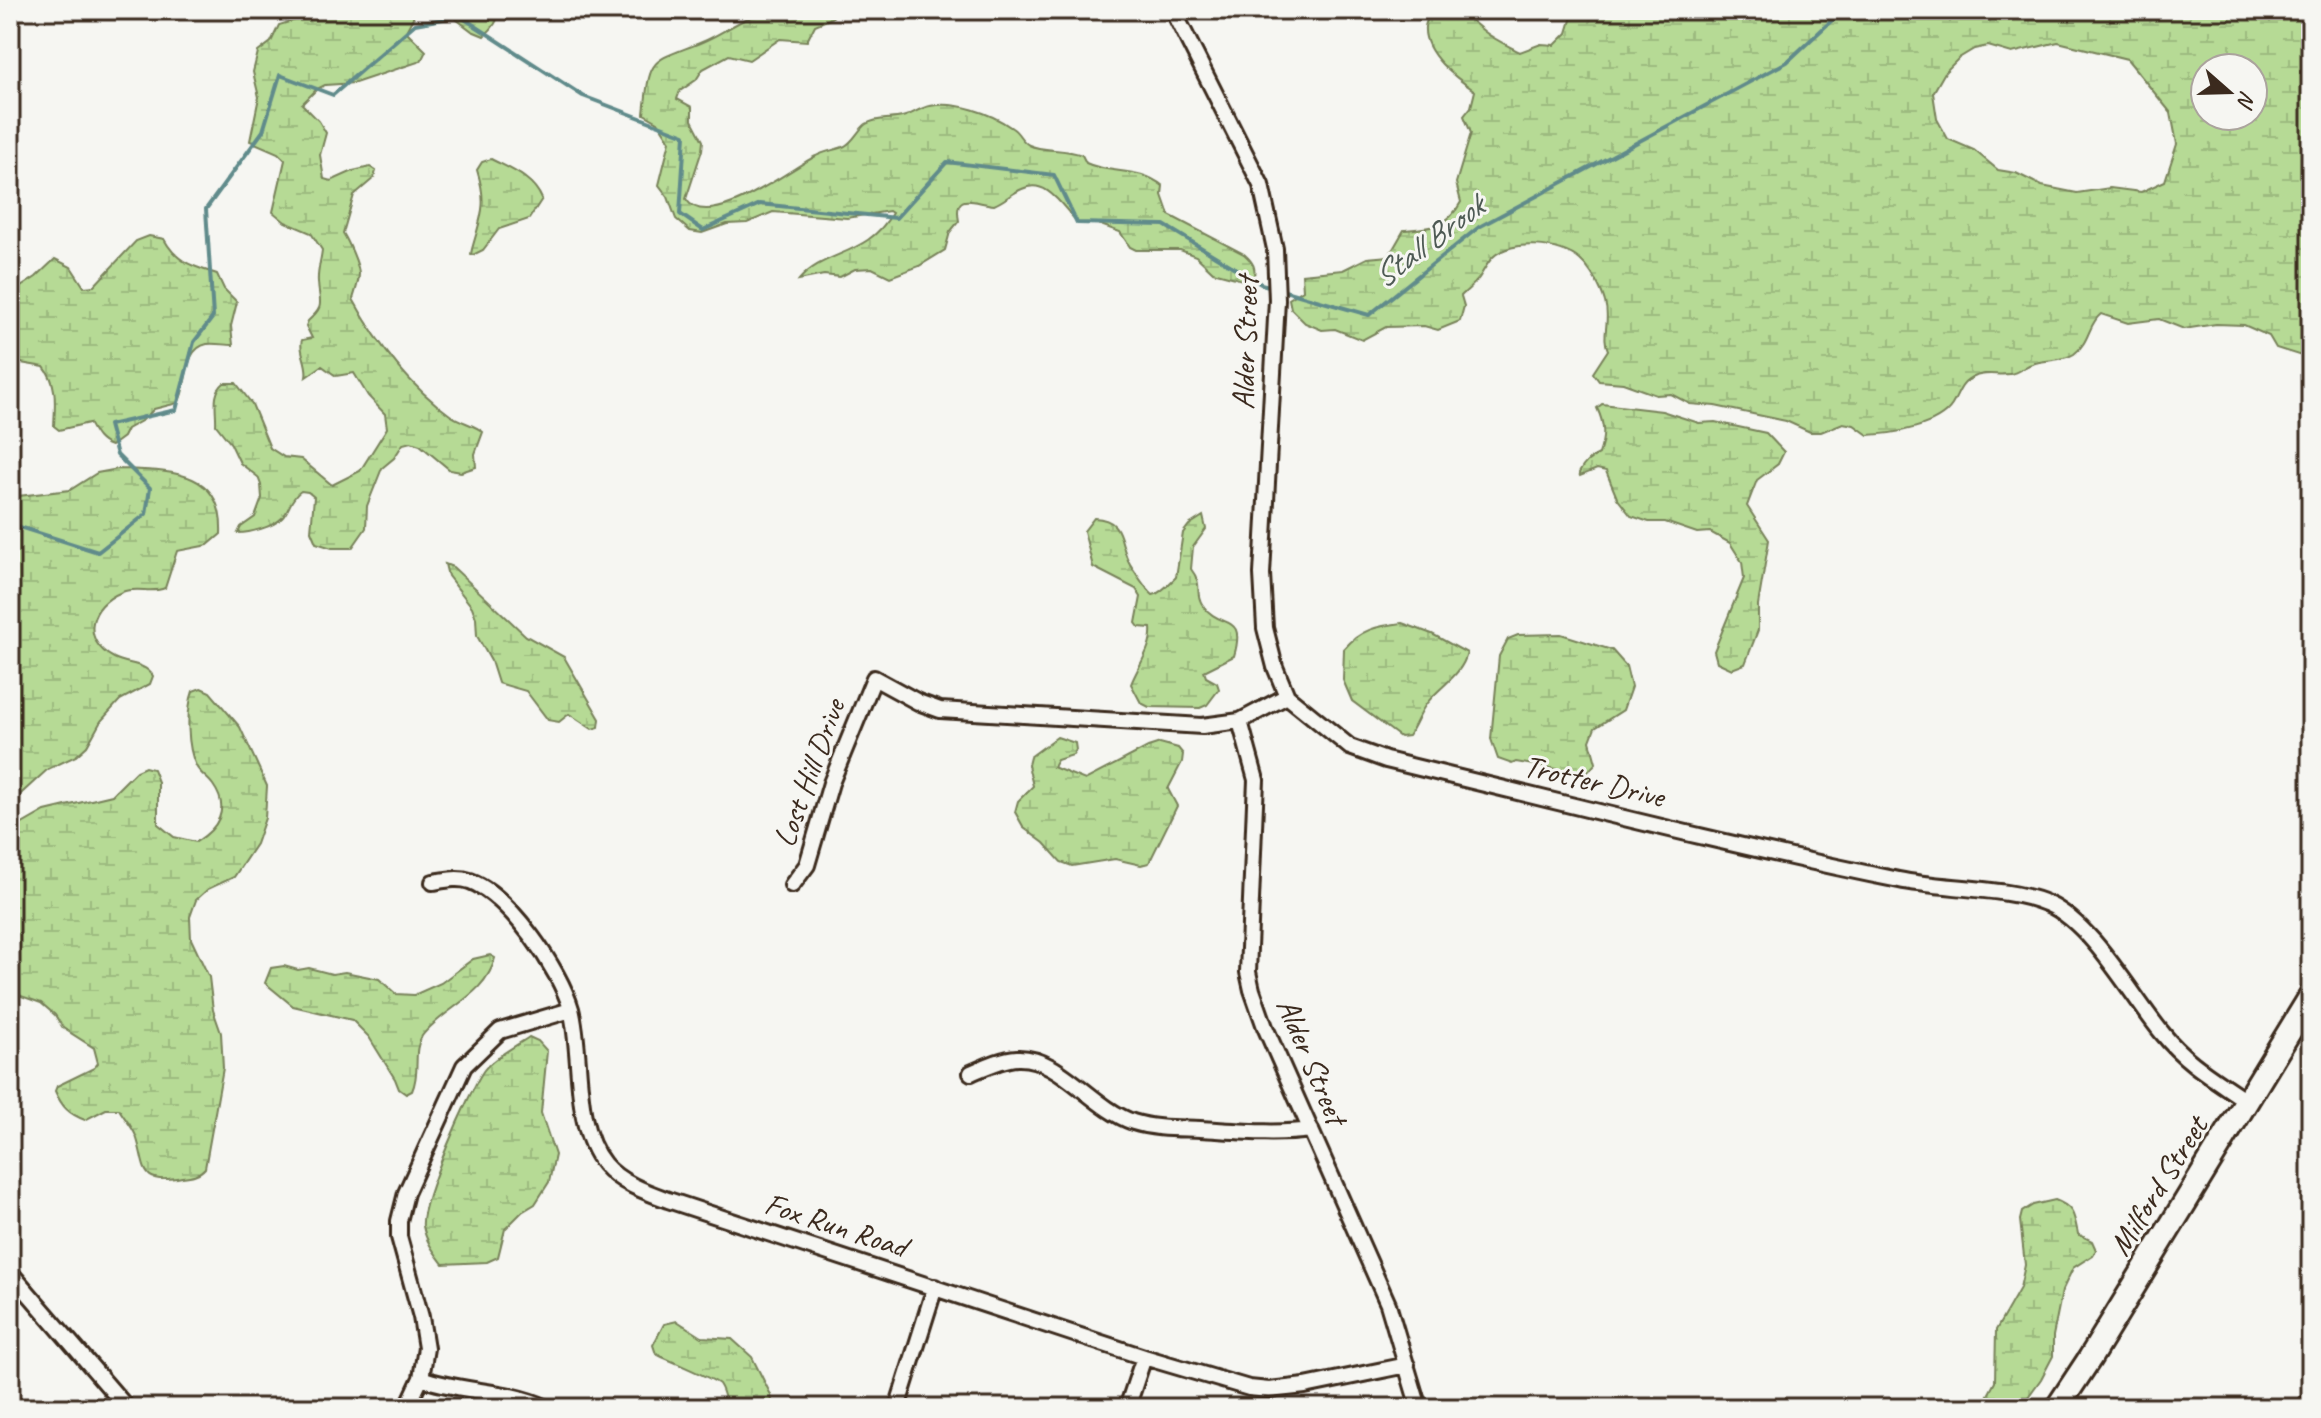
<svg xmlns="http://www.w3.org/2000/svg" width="2321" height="1418" font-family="Caveat,sans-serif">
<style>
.wetland{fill:url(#wetland-marsh);stroke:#78825a;stroke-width:2;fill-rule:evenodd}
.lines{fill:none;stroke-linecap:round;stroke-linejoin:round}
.stream{stroke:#618b8b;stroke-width:4}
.street-casing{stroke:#3b2a1e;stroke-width:20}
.primary-casing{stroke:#3b2a1e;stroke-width:28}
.street{stroke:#f6f6f2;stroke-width:14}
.primary{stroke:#f6f6f2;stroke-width:22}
.labels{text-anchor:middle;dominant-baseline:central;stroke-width:6;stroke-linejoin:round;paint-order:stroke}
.street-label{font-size:32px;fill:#3b2a1e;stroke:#f6f6f2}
.water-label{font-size:34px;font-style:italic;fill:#4e5a54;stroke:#f6f6f2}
</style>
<defs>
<pattern id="wetland-marsh" width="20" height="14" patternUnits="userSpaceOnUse" patternTransform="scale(2)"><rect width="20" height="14" fill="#b6da95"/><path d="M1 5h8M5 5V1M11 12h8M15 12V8" fill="none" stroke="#9dbb80"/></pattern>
</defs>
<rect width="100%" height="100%" fill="#f6f6f2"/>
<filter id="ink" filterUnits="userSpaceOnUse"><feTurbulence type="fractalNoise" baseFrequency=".0125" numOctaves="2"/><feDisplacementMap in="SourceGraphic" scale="16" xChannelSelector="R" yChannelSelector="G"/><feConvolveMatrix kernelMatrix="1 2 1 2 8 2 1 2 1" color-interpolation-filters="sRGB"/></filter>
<g filter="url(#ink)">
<path class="wetland" d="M 340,10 L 347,14 L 367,10 L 417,10 L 406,31 L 426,51 L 421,61 L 355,83 L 325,85 L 317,89 L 302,104 L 319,121 L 326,133 L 320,155 L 324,179 L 331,181 L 353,171 L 370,167 L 376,171 L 374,178 L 354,195 L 343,233 C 348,241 359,265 359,274 C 359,282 355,292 353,299 C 378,345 408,385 450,415 C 460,422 475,425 483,432 L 475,454 L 476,467 L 461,472 L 450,470 L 420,445 L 411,442 L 403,444 L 394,458 L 382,468 L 367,506 L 366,528 L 352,548 L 332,548 L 316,543 L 311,531 L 314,497 L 308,492 L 301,491 C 290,498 290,510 282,518 C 273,527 250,533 238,533 L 241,527 L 255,517 L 262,498 L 261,485 L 258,477 L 240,463 L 231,444 L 216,425 C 217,410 211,394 224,383 L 236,383 L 252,404 L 270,448 L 284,457 L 301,459 L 332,485 L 360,471 L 387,428 L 385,414 L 368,396 L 354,373 L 336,376 L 322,366 L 306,377 C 309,364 298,350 302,340 L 312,338 L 306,326 L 308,321 C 326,305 319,304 318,282 C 317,272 321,260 322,250 L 311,233 L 285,222 L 273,212 L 285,160 L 278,153 L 250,141 L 259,97 L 253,72 L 258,52 L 271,42 L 279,25 L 326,11 Z
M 444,10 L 498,10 C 500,20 492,29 484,36 L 472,31 Z
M 774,10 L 837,10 L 832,18 L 815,25 L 807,41 L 780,39 L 749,60 L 729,55 L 703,69 L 696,80 L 680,91 L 677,99 L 692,107 L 692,120 L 703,141 L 702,150 L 686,199 C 708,234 791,168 816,156 C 825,151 836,150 845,146 C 854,141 858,130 866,124 C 877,117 891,120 902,117 C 912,115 921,107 930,106 C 956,101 991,113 1012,128 C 1019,132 1021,141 1029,145 C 1043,152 1064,148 1082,155 L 1086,163 C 1111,175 1139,166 1163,186 L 1162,195 L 1169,215 L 1244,254 C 1253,262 1257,268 1253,280 L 1250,282 L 1213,272 L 1196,256 L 1180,250 L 1136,250 L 1130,247 L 1120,232 L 1098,224 L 1078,223 C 1063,208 1047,177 1022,189 C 1012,193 1004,201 994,205 C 974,203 953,190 959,221 L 950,232 L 945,250 L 919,266 L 890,277 L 872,268 L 855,269 L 840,277 L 824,275 L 799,280 C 824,250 869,256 892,213 L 889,211 L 847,218 L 773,212 L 747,223 L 727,224 L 702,233 L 690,231 L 676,219 L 668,197 L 659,185 L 670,141 L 658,122 L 644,114 C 650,55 650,63 702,42 C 717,36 731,26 746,19 C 756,14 765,18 774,10 Z
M 1433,10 C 1465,10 1462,14 1485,32 C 1495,40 1509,46 1520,52 L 1541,44 L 1555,45 L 1567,33 L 1574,10 L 2311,10 L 2311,359 L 2276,348 L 2269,336 L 2244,325 L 2216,324 L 2184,329 L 2159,319 L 2128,323 L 2101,314 C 2088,324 2090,342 2074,354 C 2062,362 2045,359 2032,364 C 2025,366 2018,373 2010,374 C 1997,376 1986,371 1974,377 C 1960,383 1959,393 1952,405 C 1938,427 1892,434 1868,435 L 1854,425 L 1843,423 L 1821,432 L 1810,432 L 1786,421 L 1715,406 L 1690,404 L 1671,394 L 1656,395 L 1623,383 L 1599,381 L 1593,373 L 1608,350 C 1601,335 1611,321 1605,302 C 1601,288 1591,270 1580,260 C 1561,243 1511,239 1493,257 C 1487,263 1483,272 1479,278 C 1474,285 1467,290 1461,296 L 1464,306 L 1460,321 L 1438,330 L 1424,326 L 1386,327 L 1362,340 L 1335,329 L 1322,330 L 1305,323 L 1291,309 L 1289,299 L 1303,290 L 1302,274 L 1343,270 L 1367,258 L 1389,256 L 1404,230 C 1431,228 1447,228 1461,202 L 1456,183 L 1471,133 L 1464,116 L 1471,107 L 1475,91 C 1456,78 1423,54 1425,27 C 1425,22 1430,15 1433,10 ZM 2058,42 L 2127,59 L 2171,113 L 2177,144 L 2165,181 L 2141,192 L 2110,188 L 2077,193 L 2042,186 L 2016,173 L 1998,170 L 1974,150 L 1948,139 L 1937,119 L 1933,93 L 1945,72 L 1959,58 L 1974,49 L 1988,46 L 2012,53 ZM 2205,68 L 2253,68 L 2253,116 L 2205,116 Z
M 491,159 C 510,169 533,177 542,199 L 529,219 L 499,229 L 483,250 L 473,255 L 471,254 L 472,249 C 481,216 488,205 477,170 L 482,162 Z
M 149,236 L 164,239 C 177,263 193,266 217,274 L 224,289 L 237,302 L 231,326 L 233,345 C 225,345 215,343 207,344 C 182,349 189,386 178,403 L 154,409 L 143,420 L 127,429 L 123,437 L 111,446 C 99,442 95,434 89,423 L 59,430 L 54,426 C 55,405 58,384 44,367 L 21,363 L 10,357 L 10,294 L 36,277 L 55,259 L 71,267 L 84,287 L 94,286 L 136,241 Z
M 1602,404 L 1662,411 L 1699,423 L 1715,422 L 1766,433 L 1784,452 L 1778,464 L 1757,480 L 1747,506 L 1769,540 L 1758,605 L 1758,630 L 1745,664 L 1732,669 L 1717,662 L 1714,651 L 1744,578 L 1742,562 L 1730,543 L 1710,532 L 1697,533 L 1665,522 L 1649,522 L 1631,516 L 1617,498 L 1606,471 L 1597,469 L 1580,476 L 1579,473 C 1584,463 1589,459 1599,454 C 1605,437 1605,425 1597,408 Z
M 118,469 C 167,471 224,468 221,534 L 208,545 L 177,551 L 165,588 C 151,594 137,586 122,592 C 89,605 80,640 114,658 C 128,665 144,662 153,676 L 150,684 L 120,700 L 101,721 L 87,746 L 76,756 L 48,769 L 13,801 L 10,800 L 10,497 L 70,490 L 97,473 Z
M 1203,516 L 1206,529 L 1193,547 L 1191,569 C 1204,586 1194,591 1202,604 C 1219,631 1247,611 1234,656 L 1204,671 L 1206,677 L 1217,683 L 1219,689 L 1207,705 L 1200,708 L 1149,707 L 1141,703 L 1131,684 C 1138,666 1153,647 1151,628 L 1139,627 L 1136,623 L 1141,597 L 1136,589 L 1093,567 L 1084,531 L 1094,518 C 1126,519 1118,544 1130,564 C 1135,572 1146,589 1153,595 C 1160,594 1170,583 1176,577 L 1183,533 L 1189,525 Z
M 445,564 L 453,567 L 526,636 L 564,657 L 600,719 L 599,727 L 592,729 L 569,714 L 559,722 L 548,720 L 526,691 L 498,683 L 491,661 L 477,636 L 476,618 L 472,607 L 448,576 Z
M 1402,623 L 1432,634 L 1467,653 C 1462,675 1440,686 1427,703 C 1419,713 1416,726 1408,736 L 1400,737 L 1352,701 L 1343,680 L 1344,649 C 1361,629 1377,626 1402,623 Z
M 1561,634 L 1612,650 L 1626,666 L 1631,687 L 1623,710 L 1595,728 L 1590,741 L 1596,763 L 1586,774 L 1516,762 L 1512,764 L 1498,759 L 1491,739 L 1499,656 L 1508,639 L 1518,635 Z
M 201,688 L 210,692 L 240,727 L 267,786 L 265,818 L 256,844 L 234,877 L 208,889 L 196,900 L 190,917 L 191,939 L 209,977 L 213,1010 L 221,1033 L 223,1068 L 205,1168 C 199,1175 191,1176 182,1177 C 137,1186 147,1167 136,1136 C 132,1126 124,1118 119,1109 L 106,1109 L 85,1120 C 69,1114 62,1107 55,1091 L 57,1086 L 94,1068 L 98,1063 L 94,1048 L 63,1028 L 55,1015 L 41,1003 L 21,996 L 10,982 L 10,831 L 45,811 L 112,795 L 136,771 L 145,767 L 153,769 L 158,782 L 158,824 L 174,837 L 196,842 C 217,829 231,810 213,785 C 208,778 200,774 196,766 C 187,747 186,711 193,691 Z
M 1057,737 L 1075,743 L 1076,750 L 1073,755 L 1057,760 L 1053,767 L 1085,780 L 1148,747 L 1160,743 L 1178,748 L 1183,754 L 1182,762 L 1168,789 L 1177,806 L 1149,863 L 1141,865 L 1115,859 L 1072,866 L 1061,862 L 1044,843 L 1024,828 L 1015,812 L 1018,801 L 1033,786 L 1028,765 L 1030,757 Z
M 490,955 L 495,958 C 486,996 443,1008 422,1036 C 412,1051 421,1072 412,1091 L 406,1094 L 399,1089 L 395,1079 L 369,1037 L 352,1020 L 293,1006 L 265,983 L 271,968 L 284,966 L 298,970 L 309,968 L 332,974 L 345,972 L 379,979 L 396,994 L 414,995 L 441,983 L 473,959 Z
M 529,1037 L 538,1041 L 547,1051 L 541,1113 L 555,1155 L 549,1182 L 535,1204 L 522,1212 L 505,1229 L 498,1257 L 487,1262 L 443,1264 C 434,1252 426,1242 423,1226 C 420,1203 469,1091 484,1070 C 494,1057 516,1046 529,1037 Z
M 2055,1200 C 2074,1207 2074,1215 2078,1234 L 2092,1241 L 2096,1250 L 2093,1255 L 2073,1268 L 2062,1291 L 2053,1336 L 2053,1356 L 2041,1379 L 2020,1408 L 1981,1408 L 1995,1382 L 1996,1330 L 2020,1288 L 2025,1265 L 2020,1220 L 2022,1212 L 2033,1205 Z
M 677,1321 L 702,1337 L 732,1339 L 752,1357 L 771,1395 L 773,1408 L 727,1408 C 725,1400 724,1391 719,1384 C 716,1380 666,1359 656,1354 L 653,1345 L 664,1324 Z"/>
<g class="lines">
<path class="stream" d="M 1281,290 L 1369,315 L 1479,227 L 1787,62 L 1843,10
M 10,524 L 98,552 L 146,514 L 150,488 L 117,455 L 109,425 L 176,410 L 194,342 L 213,317 L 206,209 L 263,131 L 280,75 L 333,95 L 415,24 L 460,16 L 583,96 L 685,135 L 680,214 L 703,230 L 760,204 L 896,218 L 947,162 L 1054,175 L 1077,223 L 1164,225 L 1261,284 L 1273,287"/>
<defs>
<path id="street" d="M 1173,10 L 1261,185 L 1275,249 L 1277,300 L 1262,574 L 1265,628 L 1275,667 L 1287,696
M 1240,721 L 1256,780 L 1248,972 L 1252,990 L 1265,1027 L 1388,1304 L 1419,1408
M 433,882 C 445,880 458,877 470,881 C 509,895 560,970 571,1009 C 583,1055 572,1125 604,1164 C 620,1183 646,1192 668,1200 L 1144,1357 L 1249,1388 L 1269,1390 L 1305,1386 L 1407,1365
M 792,885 L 807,865 L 831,783 L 874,678 L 918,702 L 940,710 L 1202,726 L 1240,721 L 1287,696 L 1350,747 L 1386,760 C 1556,801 1727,845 1899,880 C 1941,889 2011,887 2048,904 C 2093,924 2132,997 2163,1034 C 2187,1064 2217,1080 2248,1102
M 971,1073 C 985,1067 1001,1059 1017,1058 C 1059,1056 1092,1108 1133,1122 C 1155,1129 1178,1128 1200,1129 C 1237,1131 1274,1135 1311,1130
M 10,1272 L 127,1408
M 421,1378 C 462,1393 507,1389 547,1408
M 407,1408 L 421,1378 L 426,1348 L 421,1317 L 399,1237 L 399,1221 L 406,1193 L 464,1066 L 500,1031 L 571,1010
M 897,1408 L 935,1287
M 1127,1408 L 1144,1357
M 2303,1408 L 2311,1399"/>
<path id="primary" d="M 2057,1408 L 2090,1358 L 2311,996"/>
</defs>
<use href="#street" class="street-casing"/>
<use href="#primary" class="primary-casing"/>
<use href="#street" class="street"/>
<use href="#primary" class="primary"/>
</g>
</g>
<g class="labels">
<g class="street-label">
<text transform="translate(1245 343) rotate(-88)">Alder Street</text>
<text transform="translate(809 773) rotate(-70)">Lost Hill Drive</text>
<text transform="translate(1594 781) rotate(13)">Trotter Drive</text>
<text transform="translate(1312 1061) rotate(67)">Alder Street</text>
<text transform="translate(2158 1186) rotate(-58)">Milford Street</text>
<text transform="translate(836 1225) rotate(18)">Fox Run Road</text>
</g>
<g class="water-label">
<text transform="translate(1428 241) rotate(-37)">Stall Brook</text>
</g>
</g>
<rect width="2321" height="1418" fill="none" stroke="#f6f6f2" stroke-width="40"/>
<rect x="20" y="20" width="2281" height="1378" fill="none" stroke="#3b2a1e" stroke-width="3" filter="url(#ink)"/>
<g transform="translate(2229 92) rotate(110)"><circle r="38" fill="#f6f6f2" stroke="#aba49d" stroke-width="2"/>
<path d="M0-6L14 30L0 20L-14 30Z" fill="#3b2a1e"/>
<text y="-12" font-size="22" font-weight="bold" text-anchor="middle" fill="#3b2a1e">N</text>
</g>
</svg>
